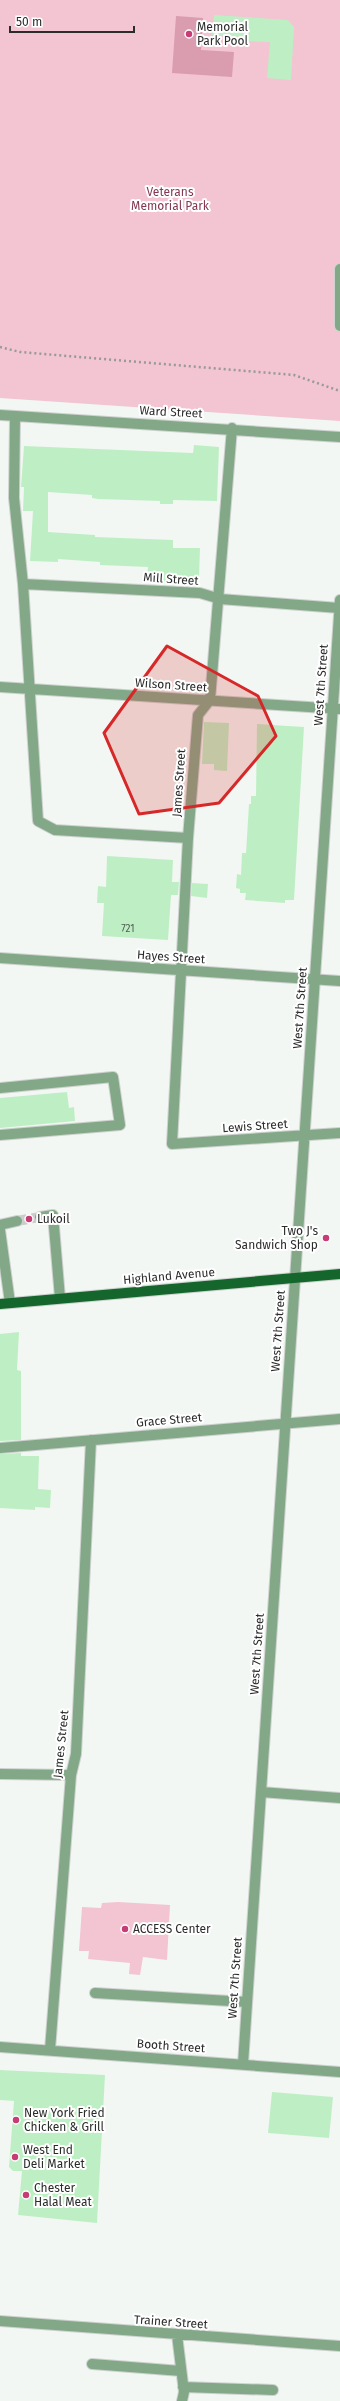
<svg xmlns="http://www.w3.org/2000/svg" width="340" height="2401" font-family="'Fira Sans',sans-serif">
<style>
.green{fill:#f3c4d1}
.water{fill:#da9caf}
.building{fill:#beefc4}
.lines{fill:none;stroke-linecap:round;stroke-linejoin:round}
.minor-tunnel{stroke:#cacecb;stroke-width:10;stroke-dasharray:10 5;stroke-linecap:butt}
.minor-casing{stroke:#ced2cf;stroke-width:12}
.major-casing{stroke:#ced2cf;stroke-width:12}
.path{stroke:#979a97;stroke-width:2.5;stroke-dasharray:2 3;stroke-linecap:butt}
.minor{stroke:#83a888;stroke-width:10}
.major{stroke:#15662c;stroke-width:10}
.marked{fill:#d62828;fill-opacity:0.2;stroke:#d62828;stroke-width:3;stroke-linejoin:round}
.poi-dot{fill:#c63c75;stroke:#fff;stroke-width:1.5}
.labels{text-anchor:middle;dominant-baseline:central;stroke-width:4;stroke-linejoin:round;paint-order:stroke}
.number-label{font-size:10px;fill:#4f5d50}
.poi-label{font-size:12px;fill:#2a2c2a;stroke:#fff;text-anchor:start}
.park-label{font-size:12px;fill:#833853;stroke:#fff}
.street-label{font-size:12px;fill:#2a2c2a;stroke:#fff}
</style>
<rect width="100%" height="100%" fill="#f2f7f3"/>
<path class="green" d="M 0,0 L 340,0 L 340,421 L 0,398 Z
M 118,1902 L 170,1905 L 167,1960 L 143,1957 L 140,1975 L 129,1974 L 130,1963 L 88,1959 L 89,1951 L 79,1951 L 82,1907 L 101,1908 L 102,1903 Z"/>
<path class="water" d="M 176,16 L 203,18 L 201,50 L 234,52 L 232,77 L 172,73 Z"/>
<path class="building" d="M 214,15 L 288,20 L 294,27 L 291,80 L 267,78 L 270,42 L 242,41 L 242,37 L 212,35 Z
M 194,445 L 219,447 L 217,501 L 173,500 L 173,504 L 160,504 L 160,501 L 98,499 L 92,498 L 92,495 L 48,492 L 48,532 L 95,535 L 95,537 L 173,540 L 173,548 L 200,548 L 199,579 L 168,578 L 168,583 L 147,582 L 148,567 L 100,565 L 100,562 L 58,559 L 58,562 L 30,561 L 33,511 L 23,511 L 24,487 L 21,487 L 24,446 L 193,453 Z
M 204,722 L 229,723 L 227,771 L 214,770 L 214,764 L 202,764 Z
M 257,724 L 304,727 L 294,900 L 285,900 L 285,903 L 245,900 L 246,893 L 240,893 L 240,889 L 236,888 L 237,874 L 241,875 L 242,853 L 246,853 L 249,804 L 251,804 L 251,796 L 256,796 Z
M 107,856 L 173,860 L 172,882 L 179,882 L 178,895 L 171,895 L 168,940 L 102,936 L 104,903 L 97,903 L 98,886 L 106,887 Z
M 192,883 L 208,884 L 207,898 L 191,896 Z
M 67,1092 L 69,1108 L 74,1107 L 75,1121 L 0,1128 L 0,1098 Z
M 19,1332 L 17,1370 L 21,1371 L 21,1440 L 0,1441 L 0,1334 Z
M 21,1453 L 21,1456 L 39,1456 L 38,1489 L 51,1490 L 50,1508 L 35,1507 L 35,1510 L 0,1508 L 0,1454 Z
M 0,2070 L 105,2075 L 97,2223 L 18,2215 L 22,2171 L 13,2171 L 9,2167 L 14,2101 L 0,2100 Z
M 272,2092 L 333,2097 L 329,2138 L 268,2133 Z"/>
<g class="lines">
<path class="minor-tunnel" d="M 17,1221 L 40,1217"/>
<defs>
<path id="minor" d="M 340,269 L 340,326
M 0,415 L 340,437
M 15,416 L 14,498 L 23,584 L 38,821 L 55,830 L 188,838
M 232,428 L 210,700 L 198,715 L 188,838 L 172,1144 L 340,1133
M 23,584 L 200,593 L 220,599 L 339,608
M 0,687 L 340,709
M 0,958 L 340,981
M 0,1088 L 113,1077 L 120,1125 L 0,1135
M 40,1217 L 53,1215 L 60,1298
M 0,1225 L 17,1221
M 0,1230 L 10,1303
M 0,1448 L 340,1419
M 0,1774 L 71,1775
M 261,1792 L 340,1798
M 95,1993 L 247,2002
M 0,2047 L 340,2072
M 50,2050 L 71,1775 L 76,1754 L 91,1440
M 243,2064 L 340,600
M 0,2321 L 340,2346
M 177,2335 L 184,2392 L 182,2401
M 92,2364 L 181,2371
M 183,2387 L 273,2390"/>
<path id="major" d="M 0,1304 L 340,1274"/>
</defs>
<use href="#minor" class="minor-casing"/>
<use href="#major" class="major-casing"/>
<path class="path" d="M 0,347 L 20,352 L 294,375 L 340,391"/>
<use href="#minor" class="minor"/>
<use href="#major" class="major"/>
</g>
<path class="marked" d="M 167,646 L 258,696 L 276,736 L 219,803 L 139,814 L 104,733 Z"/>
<g class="poi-dot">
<circle cx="189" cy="34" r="4"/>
<circle cx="29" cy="1219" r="4"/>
<circle cx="326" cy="1238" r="4"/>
<circle cx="125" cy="1929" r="4"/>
<circle cx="16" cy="2120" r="4"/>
<circle cx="15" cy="2157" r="4"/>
<circle cx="26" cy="2195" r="4"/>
</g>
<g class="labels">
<g class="number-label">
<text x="128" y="929">721</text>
</g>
<g class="poi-label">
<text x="197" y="27">Memorial<tspan x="197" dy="14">Park Pool</tspan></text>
<text x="37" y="1219">Lukoil</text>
<text x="318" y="1231" text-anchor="end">Two J's<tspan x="318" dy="14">Sandwich Shop</tspan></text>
<text x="133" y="1929">ACCESS Center</text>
<text x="24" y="2113">New York Fried<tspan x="24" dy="14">Chicken &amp; Grill</tspan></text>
<text x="23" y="2150">West End<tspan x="23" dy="14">Deli Market</tspan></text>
<text x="34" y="2188">Chester<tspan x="34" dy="14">Halal Meat</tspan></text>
</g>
<g class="park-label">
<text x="170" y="192">Veterans<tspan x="170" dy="14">Memorial Park</tspan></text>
</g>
<g class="street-label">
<text transform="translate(171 412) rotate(3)">Ward Street</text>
<text transform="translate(171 579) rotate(4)">Mill Street</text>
<text transform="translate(171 685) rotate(4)">Wilson Street</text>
<text transform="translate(321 685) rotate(-86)">West 7th Street</text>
<text transform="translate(179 783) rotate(-86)">James Street</text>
<text transform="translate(171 957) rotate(4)">Hayes Street</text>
<text transform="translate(300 1008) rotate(-86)">West 7th Street</text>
<text transform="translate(255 1126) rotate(-4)">Lewis Street</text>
<text transform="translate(169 1276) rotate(-5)">Highland Avenue</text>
<text transform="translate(278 1331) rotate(-86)">West 7th Street</text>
<text transform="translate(169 1420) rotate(-5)">Grace Street</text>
<text transform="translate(257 1654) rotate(-86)">West 7th Street</text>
<text transform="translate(61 1744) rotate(-84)">James Street</text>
<text transform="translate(235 1978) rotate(-86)">West 7th Street</text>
<text transform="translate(171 2046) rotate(4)">Booth Street</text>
<text transform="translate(171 2322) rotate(4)">Trainer Street</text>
</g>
</g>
<path d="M10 26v6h124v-6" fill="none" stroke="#2a2c2a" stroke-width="2"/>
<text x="16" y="26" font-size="12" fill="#2a2c2a" stroke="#ffffff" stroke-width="3" paint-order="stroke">50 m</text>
</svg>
